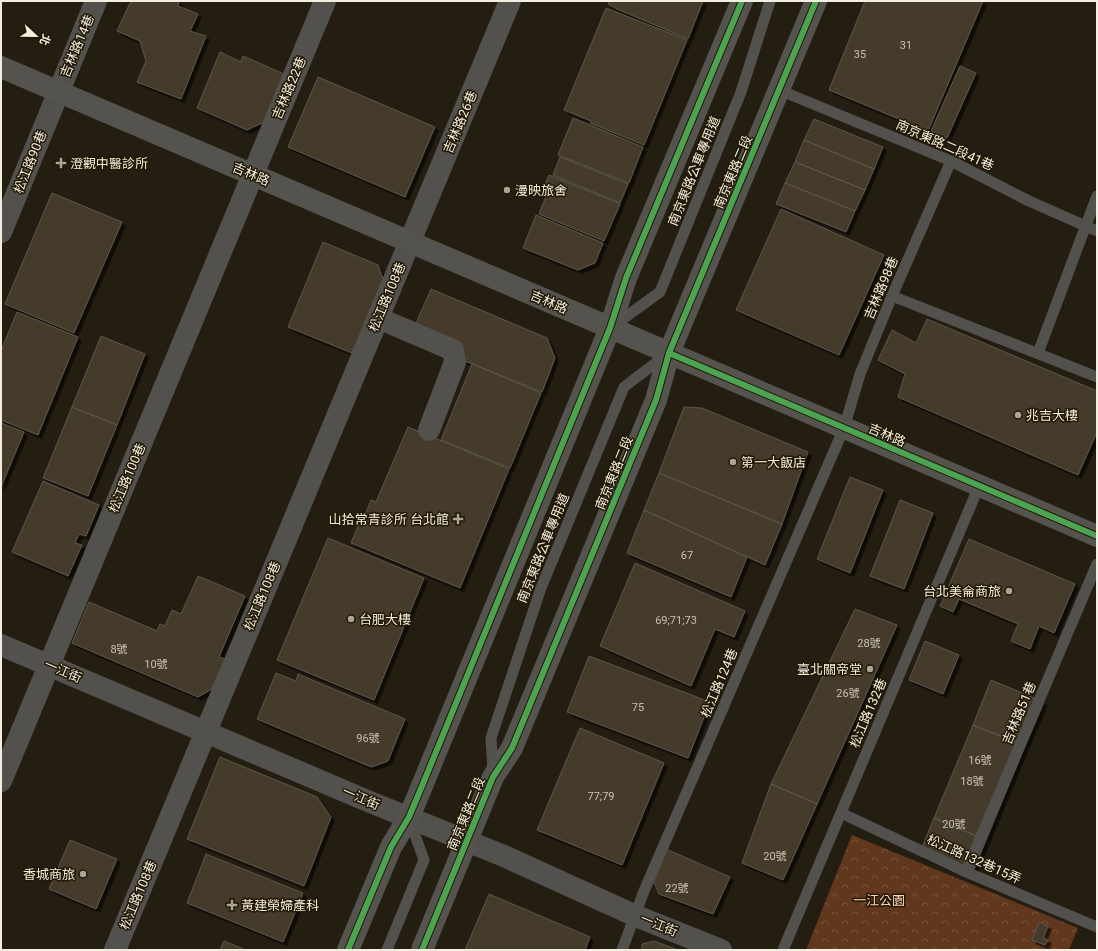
<svg xmlns="http://www.w3.org/2000/svg" width="1098" height="951" font-family="Roboto,'Noto Sans TC',sans-serif">
<style>
.park{fill:url(#park-crowns)}
.building{fill:#453a2b;stroke:#5c564c;filter:url(#shadow)}
.lines{fill:none;stroke-linecap:round;stroke-linejoin:round}
.lane{stroke:#52514d;stroke-width:11}
.street{stroke:#52514d;stroke-width:22}
.secondary{stroke:#54534e;stroke-width:22}
.cycleway-casing{stroke:#211803;stroke-width:8}
.cycleway{stroke:#4ca352;stroke-width:6}
.poi-dot{fill:#aba598;stroke:#211803;stroke-width:1.5}
.labels{text-anchor:middle;dominant-baseline:central;stroke-width:3;stroke-linejoin:round;paint-order:stroke}
.number-label{font-size:11px;fill:#c8c1b3}
.street-label{font-size:13px;fill:#f4eee0;stroke:#211803}
.poi-label{font-size:13px;fill:#f4eee0;stroke:#211803;text-anchor:start}
.park-label{font-size:13px;fill:#fad1bb;stroke:#211803}
</style>
<defs>
<pattern id="park-crowns" width="20" height="18" patternUnits="userSpaceOnUse"><rect width="20" height="18" fill="#61371d"/><path d="M2 6a3 3 0 1 1 6 0M12 15a3 3 0 1 1 6 0" fill="none" stroke="#78543e"/></pattern>
<filter id="shadow"><feDropShadow dx="3.5" dy="3.5" stdDeviation="0" flood-color="#0009"/></filter>
</defs>
<rect width="100%" height="100%" fill="#241e12"/>
<path class="park" d="M 852,835 L 1078,928 L 1069,950 L 806,950 Z"/>
<path class="building" d="M 131,1 L 179,1 L 178,6 L 198,14 L 190,31 L 206,36 L 181,99 L 137,82 L 146,61 L 140,41 L 117,31 Z
M 609,1 L 703,1 L 688,39 L 617,9 L 608,4 Z
M 865,1 L 983,1 L 928,131 L 829,90 Z
M 606,8 L 687,40 L 644,145 L 590,123 L 591,121 L 564,110 Z
M 220,52 L 241,62 L 243,56 L 284,74 L 264,122 L 247,130 L 197,108 Z
M 960,66 L 976,73 L 947,138 L 931,131 Z
M 318,77 L 435,127 L 405,197 L 288,147 Z
M 573,118 L 643,147 L 629,183 L 558,155 Z
M 814,119 L 883,147 L 874,169 L 804,140 Z
M 804,140 L 874,169 L 865,190 L 795,162 Z
M 560,157 L 628,184 L 620,203 L 553,175 Z
M 795,162 L 865,190 L 855,211 L 785,183 Z
M 549,175 L 620,204 L 604,241 L 539,214 L 547,194 L 542,192 Z
M 785,183 L 855,211 L 846,232 L 776,204 Z
M 52,193 L 122,222 L 74,333 L 5,304 Z
M 781,209 L 884,255 L 839,355 L 736,310 Z
M 536,215 L 603,243 L 595,263 L 578,270 L 523,248 Z
M 323,242 L 378,265 L 383,279 L 352,353 L 288,327 Z
M 431,289 L 547,338 L 555,358 L 542,392 L 460,359 L 464,349 L 414,328 Z
M 17,312 L 78,337 L 38,435 L 1,420 L 1,351 Z
M 927,319 L 1097,391 L 1097,432 L 1078,475 L 898,397 L 905,374 L 878,360 L 892,330 L 916,343 Z
M 101,336 L 145,354 L 117,425 L 72,407 Z
M 472,364 L 541,393 L 510,468 L 441,440 Z
M 72,407 L 117,425 L 88,496 L 43,478 Z
M 684,407 L 702,408 L 808,452 L 782,524 L 659,473 Z
M 1,423 L 24,432 L 1,487 Z
M 408,427 L 509,469 L 460,588 L 351,543 L 359,524 L 361,525 L 371,500 L 376,502 Z
M 659,473 L 782,524 L 765,565 L 644,510 Z
M 850,477 L 883,490 L 850,573 L 817,559 Z
M 43,481 L 99,505 L 86,536 L 79,534 L 75,543 L 82,545 L 68,576 L 12,552 Z
M 900,500 L 933,513 L 904,589 L 870,576 Z
M 644,510 L 747,557 L 731,597 L 627,553 Z
M 328,538 L 424,578 L 374,700 L 277,660 Z
M 969,539 L 1075,584 L 1054,633 L 1039,626 L 1030,649 L 1011,641 L 1018,624 L 959,599 L 953,612 L 940,606 Z
M 635,563 L 745,611 L 734,637 L 715,629 L 691,686 L 600,646 Z
M 198,576 L 245,596 L 219,657 L 225,659 L 212,689 L 198,697 L 72,643 L 89,602 L 157,631 L 160,624 L 165,626 L 172,610 L 181,614 Z
M 855,609 L 897,625 L 817,804 L 771,784 Z
M 925,641 L 959,655 L 943,694 L 909,680 Z
M 589,656 L 710,702 L 688,758 L 567,712 Z
M 276,673 L 296,681 L 298,674 L 405,719 L 388,761 L 371,767 L 257,719 Z
M 991,680 L 1044,702 L 1025,746 L 973,725 Z
M 973,725 L 1025,746 L 986,840 L 934,818 Z
M 580,728 L 664,763 L 622,865 L 537,830 Z
M 220,757 L 317,797 L 331,817 L 304,886 L 187,839 Z
M 771,784 L 817,804 L 783,880 L 742,863 Z
M 934,818 L 986,840 L 971,877 L 919,855 Z
M 70,840 L 117,859 L 96,909 L 49,889 Z
M 666,849 L 730,877 L 713,914 L 659,894 L 653,880 Z
M 206,854 L 303,893 L 283,942 L 187,903 Z
M 489,894 L 590,937 L 585,950 L 465,950 Z
M 1039,922 L 1048,926 L 1043,938 L 1048,940 L 1045,945 L 1032,940 Z
M 224,941 L 246,950 L 220,950 Z
M 654,941 L 678,950 L 642,950 L 642,944 Z"/>
<g class="lines">
<path class="lane" d="M 779,90 L 951,161 L 1029,201 L 1097,231
M 892,296 L 1097,377
M 613,326 L 660,292 L 741,92 L 770,1
M 1038,353 L 1097,196
M 493,772 L 491,738 L 541,588 L 624,387 L 666,355
M 841,813 L 966,872 L 1097,927
M 966,872 L 1097,564
M 387,950 L 424,860 L 409,818
M 622,950 L 644,891 L 844,428 L 860,374 L 892,296 L 951,161
M 783,950 L 979,486"/>
<path class="street" d="M 1,232 L 96,1
M 378,318 L 453,350 L 455,362 L 429,430
M 1,645 L 370,802 L 504,856 L 636,916 L 721,950
M 1,781 L 325,1
M 115,950 L 510,1"/>
<path class="secondary" d="M 1,67 L 1097,536
M 348,950 L 391,847 L 409,817 L 422,786 L 610,328 L 626,278 L 742,1
M 422,950 L 493,777 L 512,748 L 656,400 L 669,353 L 816,1"/>
<defs>
<path id="cycleway" d="M 669,353 L 1097,536
M 348,950 L 391,847 L 409,817 L 422,786 L 610,328 L 626,278 L 742,1
M 422,950 L 493,777 L 512,748 L 656,400 L 669,353 L 816,1"/>
</defs>
<use href="#cycleway" class="cycleway-casing"/>
<use href="#cycleway" class="cycleway"/>
</g>
<g class="poi-dot">
<path d="M59 157h4v4h4v4h-4v4h-4v-4h-4v-4h4z"/>
<circle cx="507" cy="190" r="4"/>
<circle cx="1018" cy="415" r="4"/>
<circle cx="733" cy="462" r="4"/>
<path d="M456 513h4v4h4v4h-4v4h-4v-4h-4v-4h4z"/>
<circle cx="1009" cy="591" r="4"/>
<circle cx="351" cy="619" r="4"/>
<circle cx="870" cy="669" r="4"/>
<circle cx="83" cy="874" r="4"/>
<path d="M230 899h4v4h4v4h-4v4h-4v-4h-4v-4h4z"/>
</g>
<g class="labels">
<g class="number-label">
<text x="906" y="45">31</text>
<text x="860" y="54">35</text>
<text x="687" y="555">67</text>
<text x="676" y="620">69;71;73</text>
<text x="869" y="643">28號</text>
<text x="119" y="649">8號</text>
<text x="156" y="664">10號</text>
<text x="848" y="693">26號</text>
<text x="638" y="707">75</text>
<text x="368" y="738">96號</text>
<text x="980" y="760">16號</text>
<text x="972" y="781">18號</text>
<text x="601" y="796">77;79</text>
<text x="954" y="824">20號</text>
<text x="775" y="856">20號</text>
<text x="677" y="888">22號</text>
</g>
<g class="street-label">
<text transform="translate(77 46) rotate(-67)">吉林路14巷</text>
<text transform="translate(289 88) rotate(-67)">吉林路22巷</text>
<text transform="translate(460 122) rotate(-67)">吉林路26巷</text>
<text transform="translate(945 145) rotate(24)">南京東路二段41巷</text>
<text transform="translate(30 162) rotate(-68)">松江路90巷</text>
<text transform="translate(694 171) rotate(-68)">南京東路公車專用道</text>
<text transform="translate(733 172) rotate(-67)">南京東路二段</text>
<text transform="translate(251 174) rotate(23)">吉林路</text>
<text transform="translate(881 288) rotate(-67)">吉林路98巷</text>
<text transform="translate(387 297) rotate(-67)">松江路108巷</text>
<text transform="translate(549 302) rotate(23)">吉林路</text>
<text transform="translate(887 435) rotate(23)">吉林路</text>
<text transform="translate(614 473) rotate(-68)">南京東路二段</text>
<text transform="translate(127 478) rotate(-67)">松江路100巷</text>
<text transform="translate(543 548) rotate(-68)">南京東路公車專用道</text>
<text transform="translate(262 596) rotate(-67)">松江路108巷</text>
<text transform="translate(63 671) rotate(23)">一江街</text>
<text transform="translate(719 683) rotate(-67)">松江路124巷</text>
<text transform="translate(868 713) rotate(-67)">松江路132巷</text>
<text transform="translate(1019 713) rotate(-67)">吉林路51巷</text>
<text transform="translate(361 798) rotate(23)">一江街</text>
<text transform="translate(466 814) rotate(-68)">南京東路二段</text>
<text transform="translate(974 859) rotate(24)">松江路132巷15弄</text>
<text transform="translate(138 895) rotate(-67)">松江路108巷</text>
<text transform="translate(659 925) rotate(22)">一江街</text>
</g>
<g class="poi-label">
<text x="70" y="163">澄觀中醫診所</text>
<text x="515" y="190">漫映旅舍</text>
<text x="1026" y="415">兆吉大樓</text>
<text x="741" y="462">第一大飯店</text>
<text x="449" y="519" text-anchor="end">山拾常青診所 台北館</text>
<text x="1001" y="591" text-anchor="end">台北美侖商旅</text>
<text x="359" y="619">台肥大樓</text>
<text x="862" y="669" text-anchor="end">臺北關帝堂</text>
<text x="75" y="874" text-anchor="end">香城商旅</text>
<text x="241" y="905">黃建榮婦產科</text>
</g>
<g class="park-label">
<text x="879" y="900">一江公園</text>
</g>
</g>
<rect width="1098" height="951" fill="none" stroke="#f4eee0" stroke-width="4"/>
<g transform="translate(36 36) rotate(112)" stroke="#211803" stroke-width="3" paint-order="stroke">
<path d="M0-3L7 15L0 10L-7 15Z" fill="#f4eee0"/>
<text y="-6" font-size="11" font-weight="bold" text-anchor="middle" fill="#f4eee0">北</text>
</g>
</svg>
